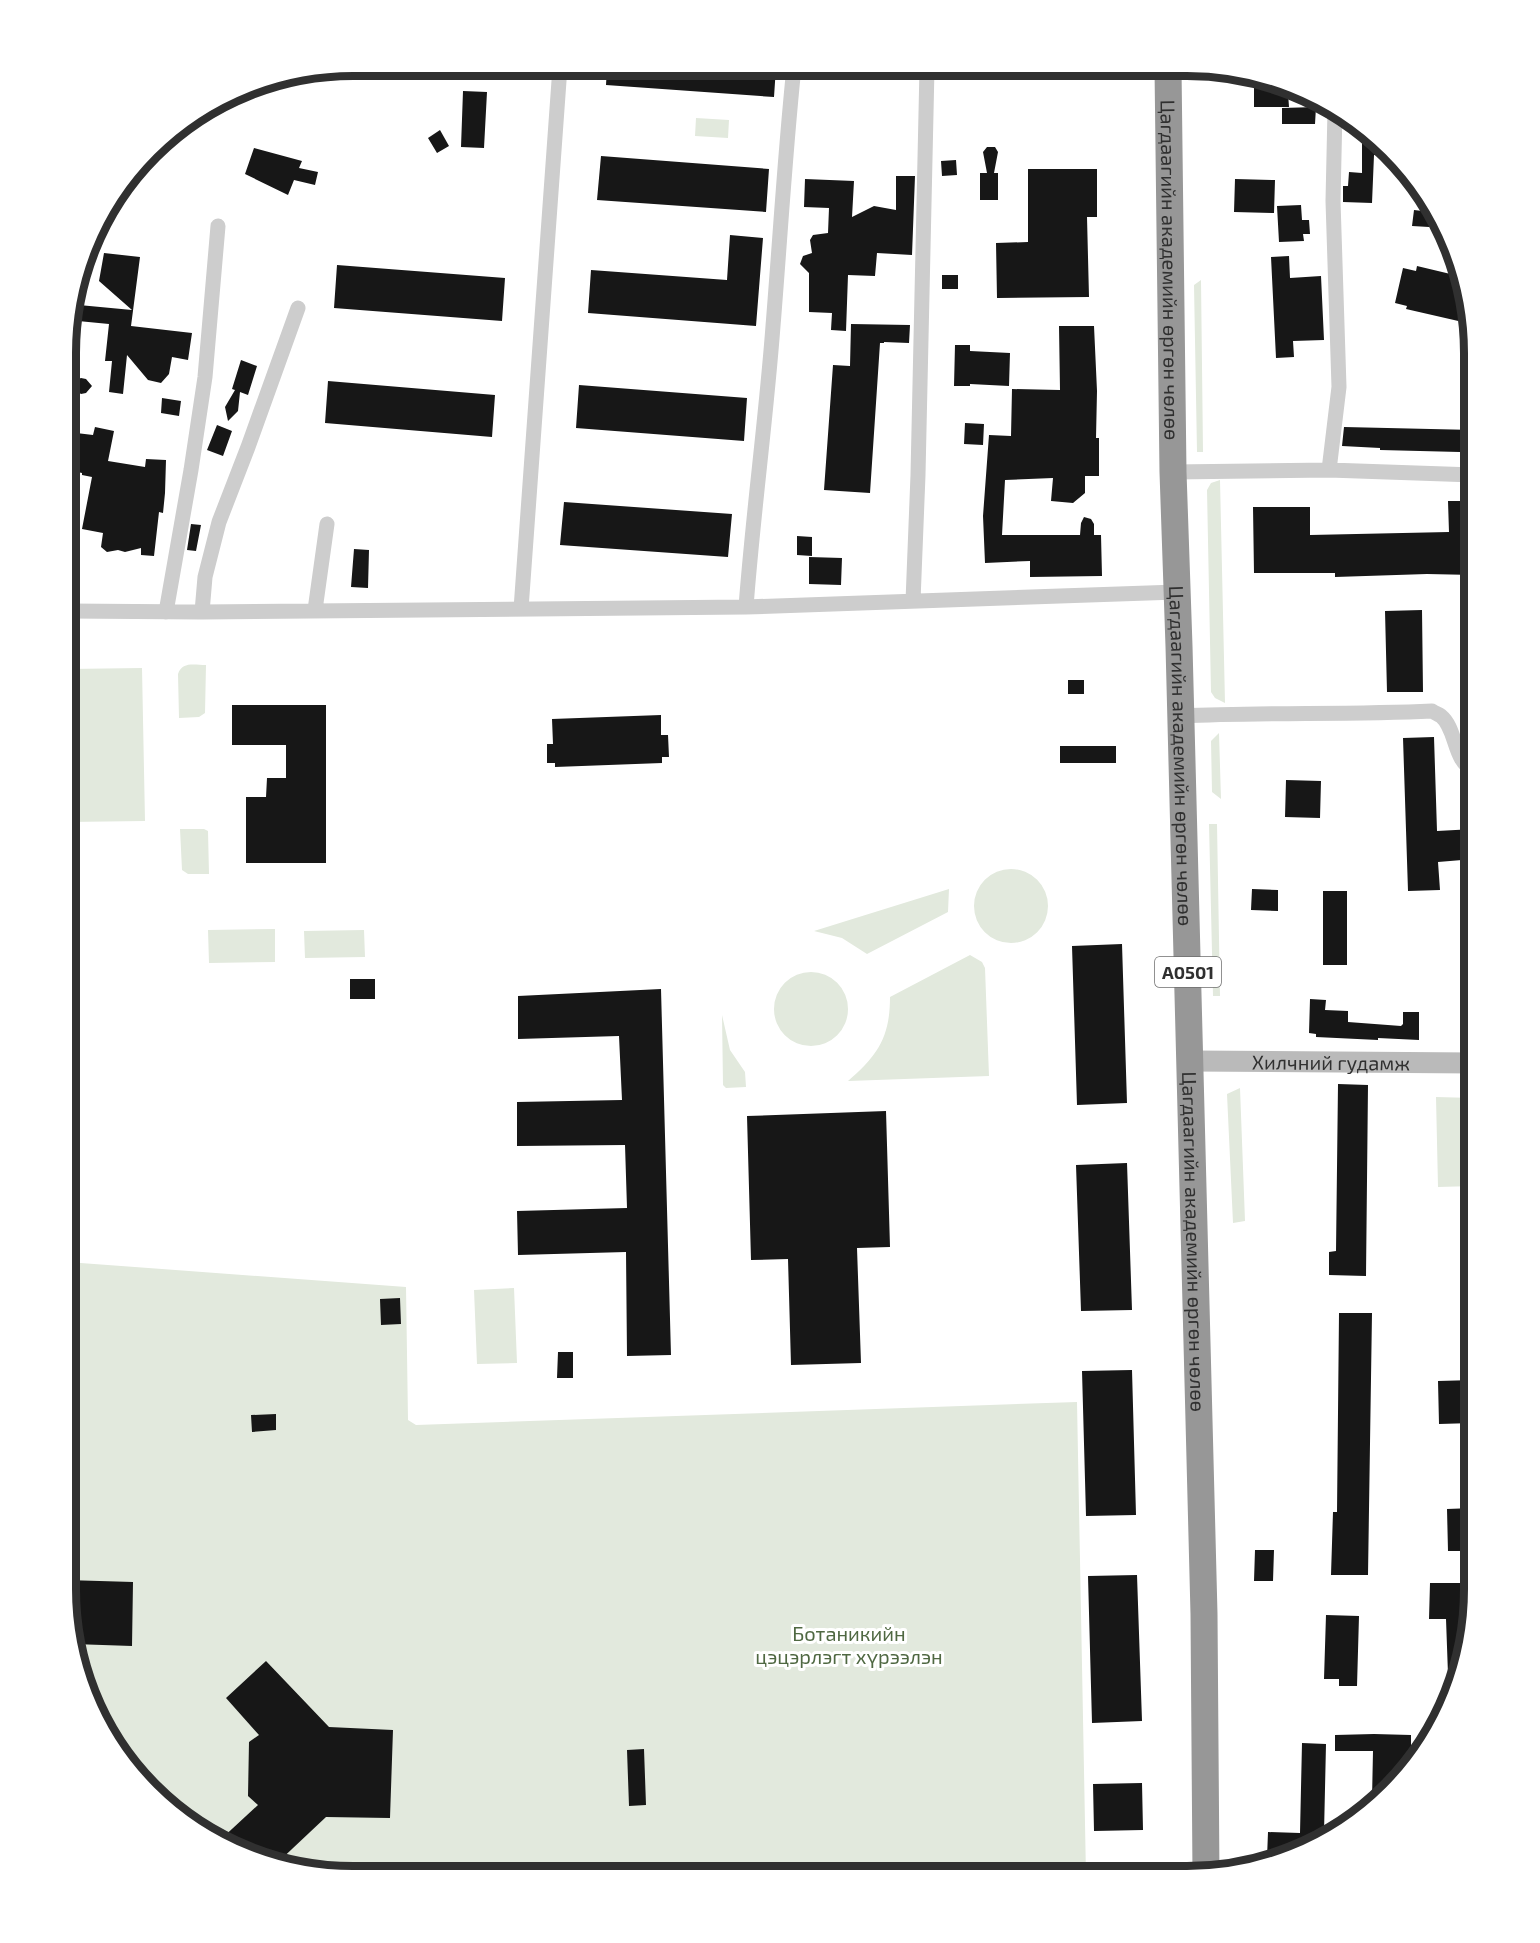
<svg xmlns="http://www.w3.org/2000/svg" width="1540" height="1943" font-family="'Exo 2',sans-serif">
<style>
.green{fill:#e2e9dd}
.building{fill:#171717}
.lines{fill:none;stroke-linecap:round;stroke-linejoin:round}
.street{stroke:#cdcdcd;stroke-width:15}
.secondary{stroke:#bababa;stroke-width:21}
.highway{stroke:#979797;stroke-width:27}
.labels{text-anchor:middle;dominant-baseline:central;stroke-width:6;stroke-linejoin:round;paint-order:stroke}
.shield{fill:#fff;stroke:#6e6e6e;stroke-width:1.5}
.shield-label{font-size:18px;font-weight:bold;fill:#303030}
.street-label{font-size:20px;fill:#303030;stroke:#fff}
.park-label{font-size:20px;fill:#4f6842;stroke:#fff}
.rim{fill:none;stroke:#303030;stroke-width:8}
</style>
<rect width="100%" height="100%" fill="#fff"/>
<path class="green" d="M 696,118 L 729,120 L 728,138 L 695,136 Z
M 1201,280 L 1203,452 L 1197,452 L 1194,285 Z
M 1220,480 L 1225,703 L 1215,698 L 1211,692 L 1207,490 L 1211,483 Z
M 206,665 L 205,713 L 199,717 L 179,718 L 178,674 C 182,661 195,665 206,665 Z
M 142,668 L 145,821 L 68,822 L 68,669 Z
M 1219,733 L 1221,799 L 1212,792 L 1211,741 Z
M 1209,824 L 1217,824 L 1220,996 L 1213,996 Z
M 180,829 L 204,829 L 208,831 L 209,874 L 188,874 L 182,870 Z
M974 906a37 37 0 1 1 74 0a37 37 0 1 1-74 0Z
M 949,889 L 948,912 L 867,954 L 842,938 L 814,931 Z
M 275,929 L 275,962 L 209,963 L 208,930 Z
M 364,930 L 365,957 L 305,958 L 304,931 Z
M 970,955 L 982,962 L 985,968 L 989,1076 L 848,1081 C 878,1055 890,1037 890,997 Z
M774 1009a37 37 0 1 1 74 0a37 37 0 1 1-74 0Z
M 722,1015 L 730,1050 L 745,1072 L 746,1087 L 726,1088 L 723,1085 Z
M 1240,1088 L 1245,1221 L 1233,1223 L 1227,1094 Z
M 1436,1097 L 1474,1098 L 1474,1186 L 1438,1187 Z
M 67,1262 L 406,1287 L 408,1420 L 416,1425 L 1077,1402 L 1086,1876 L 335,1876 L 262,1862 L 194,1829 L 104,1733 L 76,1664 L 66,1589 Z
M 514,1288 L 517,1363 L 477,1364 L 474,1290 Z"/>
<path class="building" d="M 607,67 L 776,67 L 774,97 L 606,85 Z
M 1254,80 L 1288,93 L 1289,107 L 1254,107 Z
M 463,91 L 487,92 L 484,148 L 461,147 Z
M 1316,107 L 1315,124 L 1282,124 L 1282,108 Z
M 440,130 L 449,146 L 437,153 L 428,138 Z
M 1362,131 L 1384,156 L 1374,155 L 1372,203 L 1343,202 L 1343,186 L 1348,186 L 1349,172 L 1362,173 Z
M 987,147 L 995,147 L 998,152 L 994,173 L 998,173 L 998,200 L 980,200 L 980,173 L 987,173 L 983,152 Z
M 254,148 L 302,161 L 299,168 L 318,172 L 315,185 L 294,180 L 288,195 L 245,174 Z
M 601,156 L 769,169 L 766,212 L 597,200 Z
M 956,160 L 957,175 L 942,176 L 941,161 Z
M 1028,169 L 1097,169 L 1097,217 L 1087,217 L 1089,297 L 997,298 L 996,243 L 1028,242 Z
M 896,176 L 915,176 L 912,255 L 877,253 L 875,276 L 848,275 L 846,331 L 831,330 L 832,313 L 809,312 L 809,273 L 800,264 L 803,256 L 812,253 L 810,240 L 813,235 L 828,233 L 829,208 L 804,207 L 805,179 L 854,181 L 852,217 L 874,206 L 896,210 Z
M 1235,179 L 1275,180 L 1274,213 L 1234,212 Z
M 1301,205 L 1302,220 L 1309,220 L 1310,234 L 1303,234 L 1304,241 L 1279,242 L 1277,206 Z
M 1414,210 L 1431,212 L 1429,227 L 1412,226 Z
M 730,235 L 763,238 L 756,326 L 588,313 L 591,270 L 727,280 Z
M 104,253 L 140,257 L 131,326 L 192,333 L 188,360 L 172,357 L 169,374 L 161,383 L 148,380 L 127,355 L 123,394 L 109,392 L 112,361 L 105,361 L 109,324 L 78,321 L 79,305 L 132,310 L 99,281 Z
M 1289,256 L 1290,278 L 1321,276 L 1324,340 L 1293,341 L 1294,357 L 1276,358 L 1271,257 Z
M 337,265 L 505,278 L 502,321 L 334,308 Z
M 1417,266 L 1463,277 L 1469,315 L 1467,323 L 1406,309 L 1407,306 L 1395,303 L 1403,268 L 1416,271 Z
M 942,275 L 958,275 L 958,289 L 942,289 Z
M 851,324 L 910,325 L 909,343 L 884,342 L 884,343 L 880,343 L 870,493 L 824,490 L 833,365 L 850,366 Z
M 1059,326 L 1094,326 L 1097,391 L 1096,438 L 1099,438 L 1099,476 L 1085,476 L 1085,493 L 1073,503 L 1051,501 L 1053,478 L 1005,480 L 1002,535 L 1080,535 L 1081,523 L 1084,517 L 1091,519 L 1094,524 L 1094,535 L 1101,535 L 1102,576 L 1030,577 L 1030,561 L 985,563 L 983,516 L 989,435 L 1011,436 L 1012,389 L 1060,390 Z
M 955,345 L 970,345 L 970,351 L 1010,353 L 1009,386 L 970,384 L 970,386 L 954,386 Z
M 241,360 L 257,366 L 248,395 L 240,392 L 238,411 L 228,421 L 225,407 L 235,390 L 232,389 Z
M 81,378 L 86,379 L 92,386 L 86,393 L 81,394 L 75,390 L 74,384 L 76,380 Z
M 328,381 L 495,395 L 492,437 L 325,423 Z
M 579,385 L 747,398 L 744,441 L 576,428 Z
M 162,398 L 181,401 L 179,416 L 161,413 Z
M 965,423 L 984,424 L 983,445 L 964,444 Z
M 217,425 L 232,431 L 223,456 L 207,450 Z
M 95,427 L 114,431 L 108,461 L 145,467 L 146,459 L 166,460 L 165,493 L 163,513 L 159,512 L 154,556 L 141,555 L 141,548 L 125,552 L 118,550 L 107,552 L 101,547 L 103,533 L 82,529 L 92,477 L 82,475 L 82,473 L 68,470 L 68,432 L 93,435 Z
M 1344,427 L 1474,430 L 1474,457 L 1460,456 L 1460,452 L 1380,450 L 1380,448 L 1342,446 Z
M 1448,501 L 1474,501 L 1474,575 L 1427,574 L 1335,577 L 1335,573 L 1254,573 L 1253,507 L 1310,507 L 1310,535 L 1449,532 Z
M 564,502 L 732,514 L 728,557 L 560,545 Z
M 191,524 L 201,525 L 196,551 L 187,550 Z
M 797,536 L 812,537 L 812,556 L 797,555 Z
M 354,549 L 369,550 L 368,588 L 351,587 Z
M 809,557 L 842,558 L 841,585 L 809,584 Z
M 1422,610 L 1423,692 L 1387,692 L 1385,611 Z
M 1068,680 L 1084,680 L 1084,694 L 1068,694 Z
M 232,705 L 326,705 L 326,863 L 246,863 L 246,797 L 266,797 L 267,778 L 286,778 L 286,745 L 232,745 Z
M 661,715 L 661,735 L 668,735 L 669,757 L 662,757 L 662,763 L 555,767 L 555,763 L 547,763 L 547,744 L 553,744 L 552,719 Z
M 1434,737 L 1437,831 L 1474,829 L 1474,859 L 1438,862 L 1440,890 L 1408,891 L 1403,738 Z
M 1060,746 L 1116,746 L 1116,763 L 1060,763 Z
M 1286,780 L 1321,781 L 1320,818 L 1285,817 Z
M 1252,889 L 1278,890 L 1278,911 L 1251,910 Z
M 1323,891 L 1347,891 L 1347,965 L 1323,965 Z
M 1122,944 L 1127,1103 L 1077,1105 L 1072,946 Z
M 350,979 L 375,979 L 375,999 L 350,999 Z
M 661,989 L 671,1355 L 627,1356 L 626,1252 L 518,1255 L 517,1211 L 627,1208 L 625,1145 L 517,1146 L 517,1102 L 622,1100 L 619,1036 L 518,1039 L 518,996 Z
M 1310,999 L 1326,1000 L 1325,1010 L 1348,1011 L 1348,1022 L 1401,1026 L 1403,1024 L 1403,1012 L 1419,1012 L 1419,1040 L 1378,1038 L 1378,1040 L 1316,1037 L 1316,1034 L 1309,1033 Z
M 1338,1084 L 1368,1085 L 1366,1276 L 1329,1275 L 1329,1252 L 1336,1251 Z
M 886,1111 L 890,1247 L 857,1248 L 861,1363 L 791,1365 L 788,1259 L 751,1260 L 747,1116 Z
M 1127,1163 L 1132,1310 L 1081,1311 L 1076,1165 Z
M 400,1298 L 401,1324 L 381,1325 L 380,1299 Z
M 1339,1313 L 1372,1313 L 1368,1575 L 1331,1575 L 1333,1512 L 1337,1512 Z
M 558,1352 L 573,1352 L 573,1378 L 557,1378 Z
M 1132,1370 L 1136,1515 L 1086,1516 L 1082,1371 Z
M 1474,1380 L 1473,1423 L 1439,1424 L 1438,1381 Z
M 276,1414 L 276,1430 L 252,1432 L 251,1415 Z
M 1473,1508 L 1473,1551 L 1448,1551 L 1447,1509 Z
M 1255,1550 L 1274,1550 L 1273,1581 L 1254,1581 Z
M 1137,1575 L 1142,1721 L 1092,1723 L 1088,1576 Z
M 66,1580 L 133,1582 L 132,1646 L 73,1644 Z
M 1430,1583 L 1473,1583 L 1473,1608 L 1459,1681 L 1449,1702 L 1446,1619 L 1429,1619 Z
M 1326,1615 L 1359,1616 L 1357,1686 L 1339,1686 L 1339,1679 L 1324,1679 Z
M 266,1661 L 329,1727 L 393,1730 L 390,1818 L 326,1817 L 275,1865 L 262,1862 L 219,1841 L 258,1805 L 248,1796 L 249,1742 L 259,1735 L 226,1698 Z
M 1374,1734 L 1411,1735 L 1411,1763 L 1372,1799 L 1373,1751 L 1335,1751 L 1335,1735 Z
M 1302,1743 L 1326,1744 L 1324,1833 L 1335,1834 L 1330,1839 L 1267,1858 L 1268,1832 L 1300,1833 Z
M 644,1749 L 646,1805 L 629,1806 L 627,1750 Z
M 1142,1783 L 1143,1830 L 1094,1831 L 1093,1784 Z"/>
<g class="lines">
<path class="street" d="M 1329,470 L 1339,387 L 1333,201 L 1335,110
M 1173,472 L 1329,470 L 1474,475
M 913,601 L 918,475 L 927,68
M 746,607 C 753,513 766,420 773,326 C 780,240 785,153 794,67
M 521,609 L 560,67
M 315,610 L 327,524
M 68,611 L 202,612 L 746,607 L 1177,592
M 166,612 L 191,470 L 205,377 L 218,226
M 202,612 L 205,577 L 219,522 L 248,447 L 298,308
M 1181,716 C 1265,712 1348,715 1432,711 C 1435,713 1438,714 1441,716 C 1457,729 1453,762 1474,770"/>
<path class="secondary" id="s1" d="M 1190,1061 L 1474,1063"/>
<path class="highway" id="s2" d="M 1168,68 L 1173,472 L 1179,646 L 1204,1614 L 1206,1876"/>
</g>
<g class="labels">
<rect class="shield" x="1155" y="957" width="66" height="30" rx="4.5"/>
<g class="shield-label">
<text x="1188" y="972">A0501</text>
</g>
<g class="street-label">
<text stroke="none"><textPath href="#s2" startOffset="202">Цагдаагийн академийн өргөн чөлөө</textPath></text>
<text stroke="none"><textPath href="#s2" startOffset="688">Цагдаагийн академийн өргөн чөлөө</textPath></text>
<text stroke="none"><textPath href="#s1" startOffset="141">Хилчний гудамж</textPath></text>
<text stroke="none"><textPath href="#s2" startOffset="1174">Цагдаагийн академийн өргөн чөлөө</textPath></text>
</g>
<g class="park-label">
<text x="849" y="1633">Ботаникийн<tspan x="849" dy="23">цэцэрлэгт хүрээлэн</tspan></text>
</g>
</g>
<path d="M0 0H1540V1943H0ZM353 76H1187A277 277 0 0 1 1464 353V1589A277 277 0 0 1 1187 1866H353A277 277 0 0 1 76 1589V353A277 277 0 0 1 353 76Z" fill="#fff" fill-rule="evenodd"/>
<path class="rim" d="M353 76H1187A277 277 0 0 1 1464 353V1589A277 277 0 0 1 1187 1866H353A277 277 0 0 1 76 1589V353A277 277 0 0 1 353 76Z"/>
</svg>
